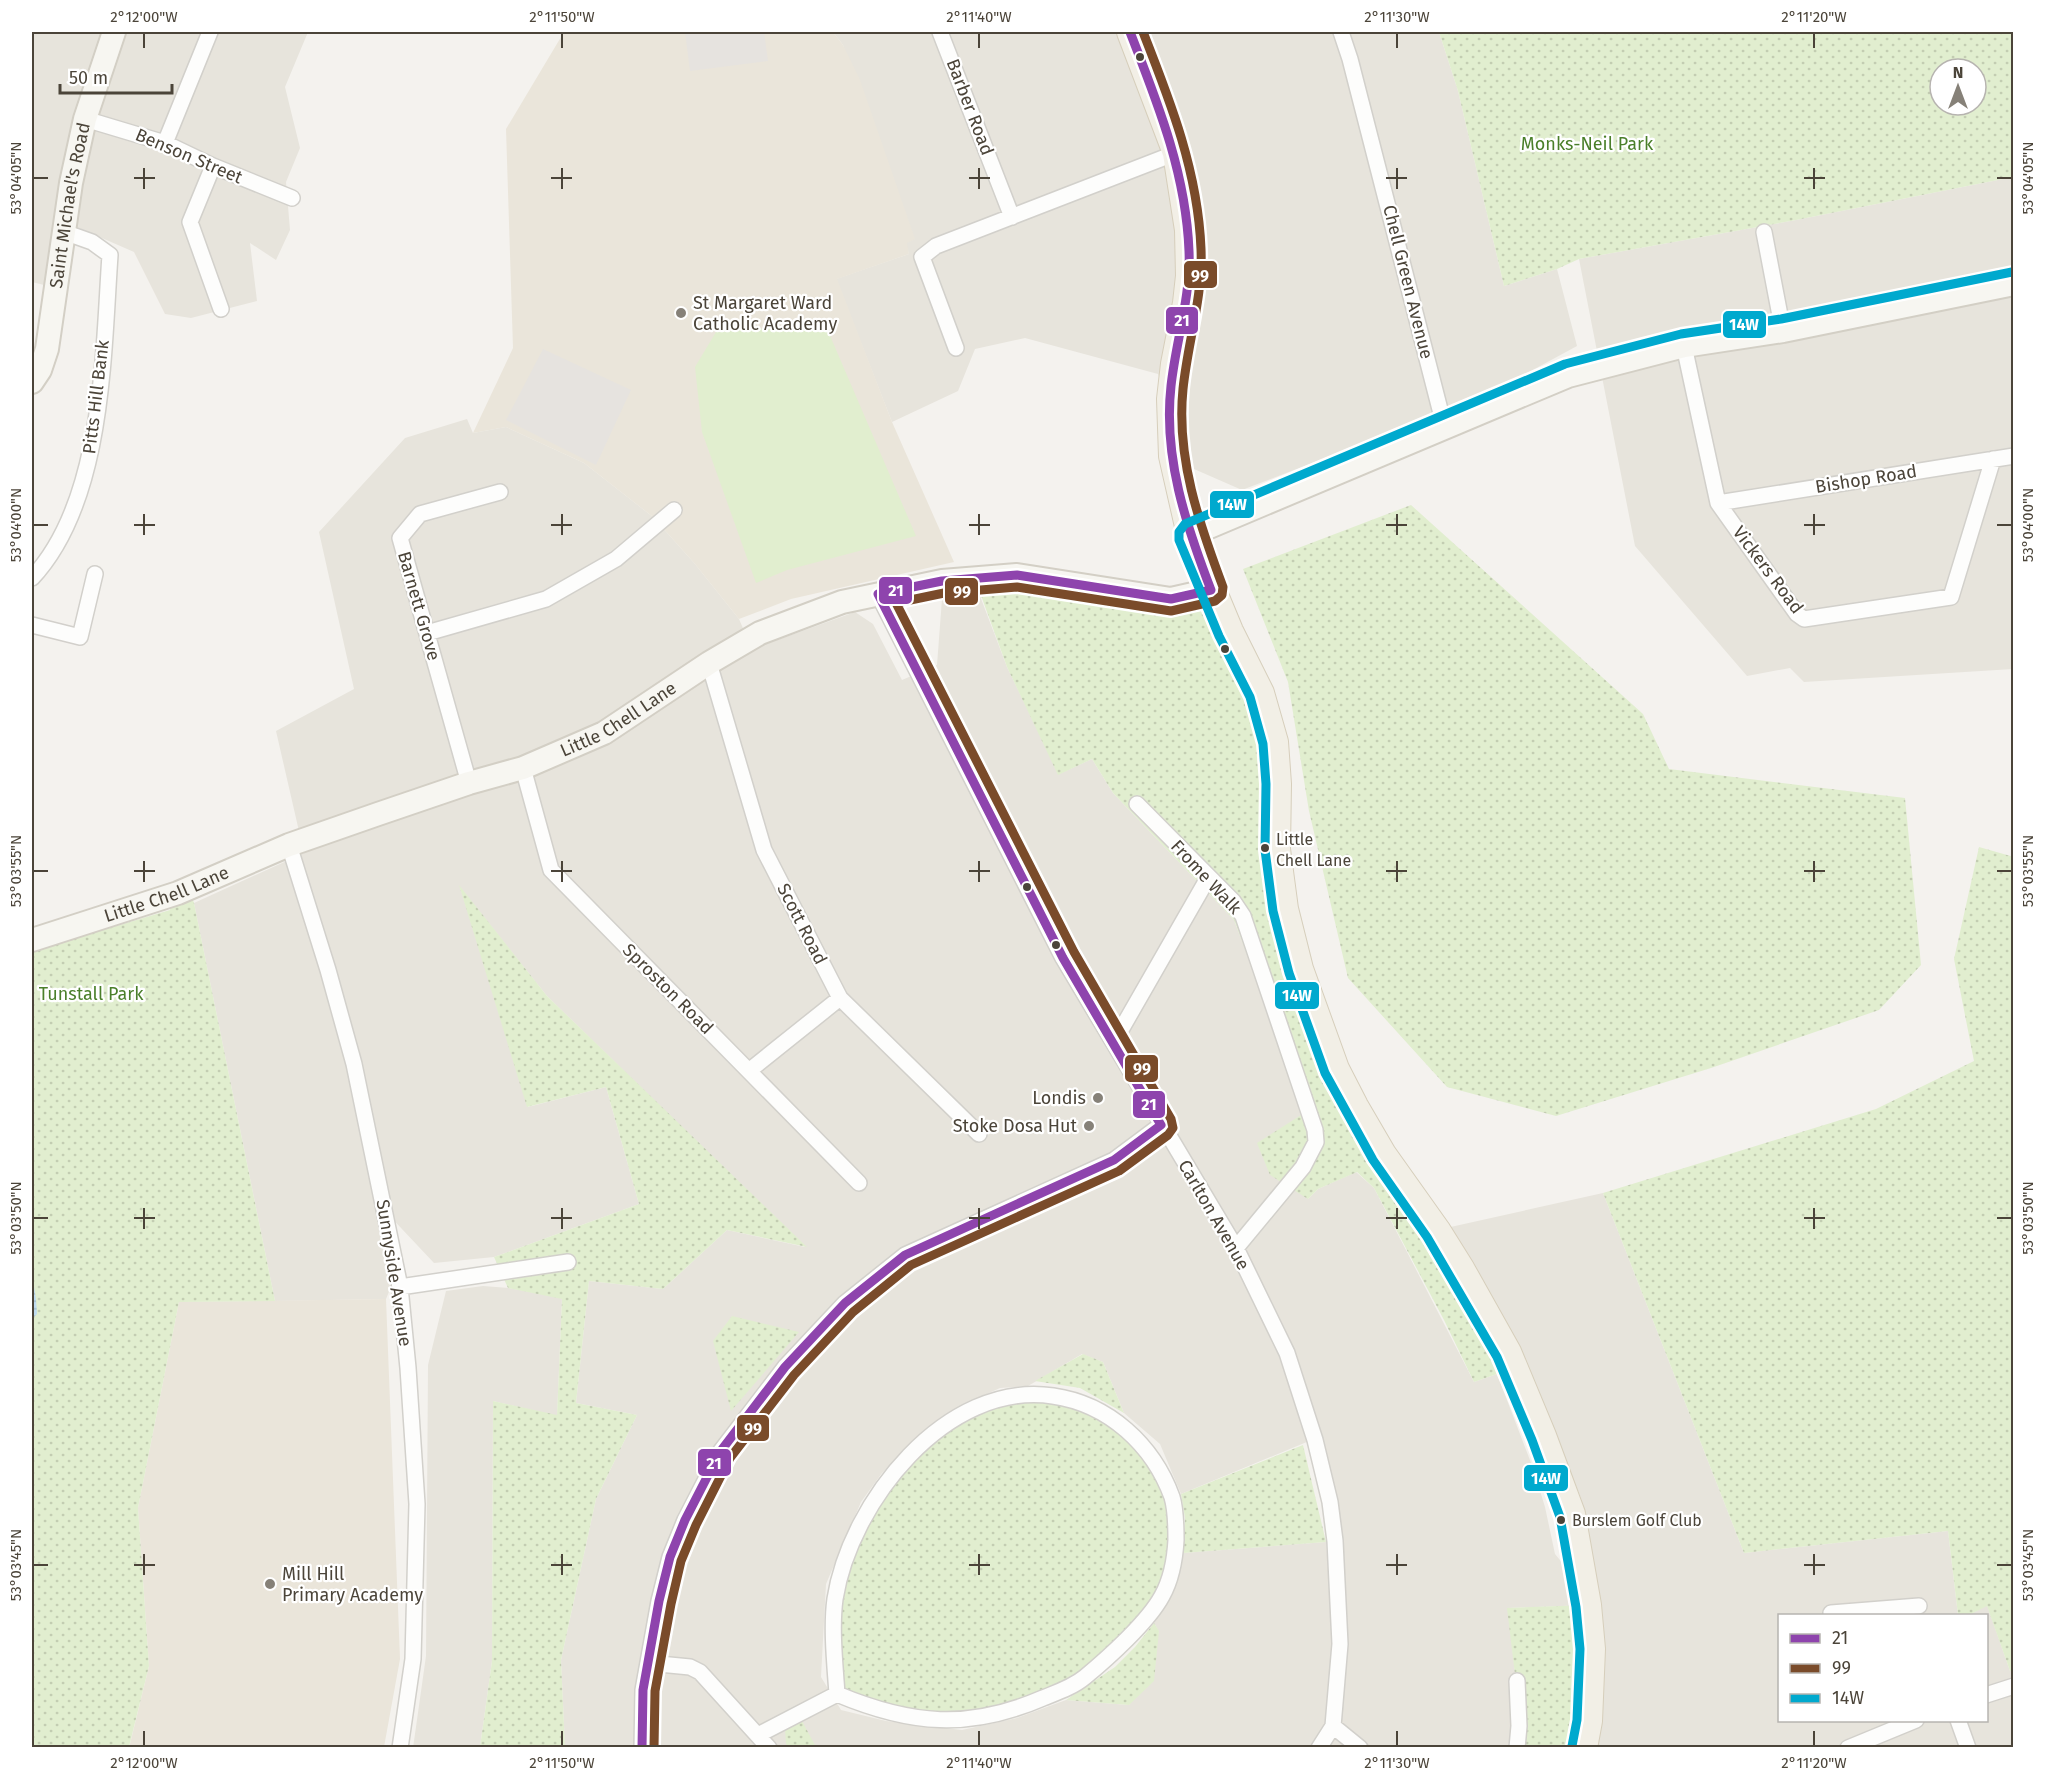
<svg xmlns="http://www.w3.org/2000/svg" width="2045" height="1779" font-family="'Fira Sans',sans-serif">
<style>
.residential{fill:#e7e4dc;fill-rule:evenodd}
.education{fill:#eae5da}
.green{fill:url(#green-dots);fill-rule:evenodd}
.pitch{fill:#e1eecf}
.parking{fill:#e6e3df}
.water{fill:url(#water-rules)}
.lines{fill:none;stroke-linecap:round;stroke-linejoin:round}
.street-casing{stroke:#d2d0cb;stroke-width:18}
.secondary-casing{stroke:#d3cfc5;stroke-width:26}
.primary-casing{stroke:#d6cebb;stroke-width:28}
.street{stroke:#fdfdfc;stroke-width:15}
.secondary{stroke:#f7f6f1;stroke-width:22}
.primary{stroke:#f2efe6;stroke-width:26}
.bus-1-casing{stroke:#fff;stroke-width:14}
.bus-2-casing{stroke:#fff;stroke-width:14}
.bus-3-casing{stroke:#fff;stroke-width:14}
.bus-1{stroke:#8e44ad;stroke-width:9}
.bus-2{stroke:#7a4b2a;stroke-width:9}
.bus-3{stroke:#00a9ce;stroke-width:9}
.ticks{fill:none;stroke:#4b4439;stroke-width:2}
.bus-dot{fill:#4b4439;stroke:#fff;stroke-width:2}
.poi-dot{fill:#868178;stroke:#fff;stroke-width:2}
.labels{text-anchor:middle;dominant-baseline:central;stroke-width:4.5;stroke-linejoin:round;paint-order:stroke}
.bus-label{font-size:16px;fill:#4b4439;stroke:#fff;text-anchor:start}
.street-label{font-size:18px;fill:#4b4439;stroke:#fff}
.park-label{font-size:18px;fill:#4a7f2a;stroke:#fff}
.poi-label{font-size:18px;fill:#4b4439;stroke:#fff;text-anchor:start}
.line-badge{stroke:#fff;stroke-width:2}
.badge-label{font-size:16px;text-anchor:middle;font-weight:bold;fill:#fff}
.neatline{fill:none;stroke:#4b4439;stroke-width:2}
.ticks-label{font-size:15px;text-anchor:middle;fill:#4b4439}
</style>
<defs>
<pattern id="green-dots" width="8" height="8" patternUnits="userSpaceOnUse" patternTransform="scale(1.5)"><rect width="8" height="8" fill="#e1eecf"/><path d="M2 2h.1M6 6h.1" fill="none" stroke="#c3cdb2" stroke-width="1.8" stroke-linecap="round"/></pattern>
<pattern id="water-rules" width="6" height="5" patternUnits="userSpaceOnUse" patternTransform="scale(1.5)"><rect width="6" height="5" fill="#c0ddf1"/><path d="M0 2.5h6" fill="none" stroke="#a6bfcf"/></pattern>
</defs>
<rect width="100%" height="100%" fill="#f4f2ee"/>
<path class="residential" d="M 32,32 L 308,32 L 285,87 L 300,148 L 286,182 L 290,230 L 276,260 L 250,243 L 257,301 L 191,318 L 165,314 L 134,252 L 79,228 L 54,224 L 44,285 L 32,282 Z
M 833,32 L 1439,32 L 1458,91 L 1504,286 L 1557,269 L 1577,346 L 1481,398 L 1242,490 L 1194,469 L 1158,374 L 1025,338 L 975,349 L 958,391 L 892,422 L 836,279 L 909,254 L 843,45 Z
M 2013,177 L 2013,669 L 1804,682 L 1790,668 L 1747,676 L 1635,546 L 1579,259 L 1796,220 Z
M 467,419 L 473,433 L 506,427 L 584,463 L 653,517 L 695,564 L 739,619 L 752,649 L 855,612 L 873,624 L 902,680 L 937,665 L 942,599 L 980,596 L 1007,667 L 1059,774 L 1092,759 L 1113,793 L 1234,920 L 1307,1112 L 1308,1199 L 1318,1189 L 1356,1172 L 1374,1188 L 1474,1382 L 1497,1374 L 1533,1468 L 1545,1507 L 1555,1554 L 1586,1592 L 1588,1605 L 1508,1608 L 1518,1700 L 1515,1747 L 565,1747 L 561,1660 L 596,1499 L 637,1415 L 576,1403 L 589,1281 L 663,1289 L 727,1230 L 805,1247 L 547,996 L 460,887 L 528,1107 L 606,1087 L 639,1204 L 494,1257 L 434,1263 L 385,1211 L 397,1272 L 386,1299 L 275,1301 L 194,903 L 304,853 L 276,731 L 354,689 L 319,532 L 405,438 ZM 1082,1354 L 1103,1362 L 1124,1413 L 1160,1444 L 1181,1494 L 1314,1439 L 1337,1582 L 1329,1582 L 1326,1542 L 1183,1553 L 1174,1589 L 1154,1623 L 1159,1632 L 1129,1705 L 1066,1700 L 1017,1718 L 962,1730 L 886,1721 L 841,1710 L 821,1677 L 826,1584 L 861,1502 L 882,1473 L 958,1407 L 1000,1388 L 1028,1386 Z
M 1603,1193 L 1744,1553 L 1948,1531 L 1958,1615 L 1780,1616 L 1780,1720 L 1986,1720 L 1986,1616 L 1969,1615 L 1987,1605 L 2010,1671 L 2013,1671 L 2013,1747 L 1584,1747 L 1590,1623 L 1602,1606 L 1581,1498 L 1525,1362 L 1437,1230 Z
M 483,1286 L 509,1288 L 562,1298 L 557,1416 L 493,1401 L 492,1661 L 480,1747 L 413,1748 L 426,1656 L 428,1365 L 446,1291 Z"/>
<path class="education" d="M 564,32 L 833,32 L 843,45 L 860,80 L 915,239 L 907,243 L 909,254 L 837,279 L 892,422 L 954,562 L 791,599 L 739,619 L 695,564 L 653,517 L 584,463 L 506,427 L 473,433 L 513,348 L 506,129 Z
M 386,1299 L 400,1659 L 384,1747 L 129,1748 L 149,1666 L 138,1508 L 179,1302 Z"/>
<path class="green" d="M 1439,32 L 2013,32 L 2013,177 L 1796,220 L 1579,259 L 1557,269 L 1504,286 L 1458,91 ZM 1940,69 L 1976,69 L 1976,105 L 1940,105 Z
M 1411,505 L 1643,714 L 1669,769 L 1905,798 L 1921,965 L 1879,1010 L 1711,1068 L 1556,1116 L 1447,1087 L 1348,978 L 1309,811 L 1288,682 L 1243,569 Z
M 975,579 L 1107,588 L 1211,590 L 1261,693 L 1277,849 L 1336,1069 L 1462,1270 L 1497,1374 L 1474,1382 L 1444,1320 L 1374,1188 L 1357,1172 L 1318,1189 L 1308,1199 L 1270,1175 L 1257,1143 L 1306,1112 L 1234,920 L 1113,793 L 1092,759 L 1058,775 L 1007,667 Z
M 1979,847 L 2014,857 L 2014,1671 L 2010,1671 L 1987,1606 L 1969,1615 L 1958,1615 L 1948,1531 L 1744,1553 L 1603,1193 L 1876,1109 L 1974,1061 L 1954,959 Z
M 459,885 L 547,996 L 807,1247 L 727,1230 L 663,1289 L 589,1281 L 576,1403 L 637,1415 L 596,1499 L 561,1660 L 565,1747 L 480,1747 L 492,1661 L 493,1401 L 557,1415 L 562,1299 L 508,1288 L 494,1257 L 639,1204 L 606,1087 L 527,1107 Z
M 188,888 L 194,903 L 275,1301 L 179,1302 L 138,1508 L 149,1666 L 129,1747 L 32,1747 L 32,951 L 170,910 L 169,896 Z
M 732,1316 L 799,1332 L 731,1411 L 713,1341 Z
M 1083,1354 L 1103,1362 L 1124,1413 L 1080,1388 L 1035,1381 Z
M 999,1398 L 1076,1401 L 1143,1446 L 1176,1522 L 1162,1597 L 1072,1686 L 959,1721 L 837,1694 L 835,1601 L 856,1534 L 902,1463 Z
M 1303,1445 L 1326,1542 L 1183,1553 L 1185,1518 L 1181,1494 Z
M 1588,1605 L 1584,1747 L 1517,1747 L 1518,1700 L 1507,1608 Z
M 1154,1623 L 1159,1631 L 1154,1681 L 1129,1705 L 1066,1700 L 1115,1667 L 1135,1647 Z
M 802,1721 L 816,1747 L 789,1747 L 786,1744 L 785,1729 Z"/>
<path class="pitch" d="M 825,324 L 916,536 L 787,570 L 756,583 L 702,432 L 695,367 L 716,332 Z"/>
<path class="parking" d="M 685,32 L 764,32 L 768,61 L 690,71 Z
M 543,349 L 631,390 L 596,465 L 506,420 Z"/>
<path class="water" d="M 32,1275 L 36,1299 L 37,1314 L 32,1319 Z"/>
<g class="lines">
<defs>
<path id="street" d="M 940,32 L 1012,217
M 1341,32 L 1350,59 L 1445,429
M 85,119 L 165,143 L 213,166 L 292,198
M 165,143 L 210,32
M 213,166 L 190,222 L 221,309
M 1764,232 L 1783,331
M 1684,346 L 1718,503 L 1797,614 L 1804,619 L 1951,597 L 1993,459
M 956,348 L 922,257 L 936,246 L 1176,153
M 1718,503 L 2014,456
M 32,578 C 104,501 103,354 110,255 L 92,242 L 64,232
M 878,594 L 1063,958 L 1236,1248 L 1287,1353 L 1315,1440 L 1330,1502 L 1335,1541 L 1340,1644 L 1333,1726 L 1319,1748
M 32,625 L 80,637 L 95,574
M 427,633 L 546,599 L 616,559 L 674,510
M 709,663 L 764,850 L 840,998 L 979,1134
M 523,768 L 551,870 L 859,1183
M 469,783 L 400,538 L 420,514 L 500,492
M 1137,804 L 1233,901 L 1243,916 L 1315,1130 L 1316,1142 L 1303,1167 L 1236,1248
M 289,845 L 328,970 L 354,1064 L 400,1287 L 408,1368 L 417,1504 L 413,1659 L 400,1748
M 1114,1042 L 1208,878
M 750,1070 L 840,998
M 400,1287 L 568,1262
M 1831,1613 L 1919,1606
M 649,1663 L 690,1667 L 700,1672 L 769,1748
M 1986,1695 L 2014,1686
M 1958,1720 L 1968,1748
M 1333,1726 L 1360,1748
M 758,1735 L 837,1694 C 835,1665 831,1628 835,1599 C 850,1503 946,1380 1053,1396 C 1109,1404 1153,1445 1172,1497 C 1176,1510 1176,1526 1176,1540 C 1175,1558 1171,1580 1162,1596 C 1148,1622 1108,1658 1085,1677 C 1073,1687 1058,1692 1043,1698 C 969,1730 911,1725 837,1694
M 642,1748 L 643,1690 L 659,1601 L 670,1557 L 685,1520 L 720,1452 L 785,1367 L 845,1303 L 905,1255 L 1114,1160 L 1161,1125
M 1517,1748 L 1519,1726 L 1517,1681
M 1848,1748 L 1916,1720"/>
<g id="secondary">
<path id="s1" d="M 32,382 L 40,370 L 47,349 L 71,183 L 85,119 L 114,32"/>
<path d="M 1190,535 L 1568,376 L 1684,346 L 1783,331 L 2014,284"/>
<path id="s2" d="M 32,940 L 178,893 L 289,845 L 378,814 L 469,783 L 523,768 L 604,733 L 709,663 L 760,633 L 842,602 L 942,581 L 1017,575 L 1171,599 L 1211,590"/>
</g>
<path id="primary" d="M 1130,32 L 1176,153 L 1188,230 L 1189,276 L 1186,303 L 1174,364 L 1170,399 L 1172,456 L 1190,535 L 1230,631 L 1261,693 L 1275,742 L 1278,784 L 1277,849 L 1285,909 L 1300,969 L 1336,1069 L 1355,1106 L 1383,1154 L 1437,1230 L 1462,1270 L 1508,1352 L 1543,1436 L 1572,1514 L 1588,1605 L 1592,1649 L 1589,1721 L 1584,1748"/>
</defs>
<use href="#street" class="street-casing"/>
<use href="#secondary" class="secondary-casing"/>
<use href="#primary" class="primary-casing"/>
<use href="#street" class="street"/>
<use href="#secondary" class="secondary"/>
<use href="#primary" class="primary"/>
<defs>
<path id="bus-1" d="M 642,1748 L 643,1690 L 659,1601 L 670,1557 L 685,1520 L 720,1452 L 785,1367 L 845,1303 L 905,1255 L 1114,1160 L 1161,1125 L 1063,958 L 878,594 L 942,581 L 1017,575 L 1171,599 L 1211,590 C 1186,525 1163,457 1171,386 C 1176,340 1191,297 1189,251 C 1186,173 1158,104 1130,32"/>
<path id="bus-2" d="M 654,1748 L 655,1691 L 671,1604 L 681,1561 L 696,1525 L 730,1458 L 794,1375 L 853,1312 L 911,1265 L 1119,1171 L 1168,1135 L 1173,1128 L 1171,1119 L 1074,952 L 896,603 L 944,593 L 1017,587 L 1171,611 L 1215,601 L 1222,595 L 1223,587 C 1199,523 1176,458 1183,389 C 1188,341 1203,297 1201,249 C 1198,172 1171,103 1143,32"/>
<path id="bus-3" d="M 1572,1746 L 1577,1720 L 1580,1649 L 1576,1607 L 1560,1517 L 1532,1440 L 1497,1357 L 1427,1237 L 1373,1160 L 1325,1073 L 1289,973 L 1273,911 L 1265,850 L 1266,784 L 1263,744 L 1250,697 L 1219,636 L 1179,540 L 1179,532 L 1185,524 L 1565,364 L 1681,334 L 1781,319 L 2012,272"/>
</defs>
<use href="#bus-1" class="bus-1-casing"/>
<use href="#bus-2" class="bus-2-casing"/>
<use href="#bus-3" class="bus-3-casing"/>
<use href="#bus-1" class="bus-1"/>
<use href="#bus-2" class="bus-2"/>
<use href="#bus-3" class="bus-3"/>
</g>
<path class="ticks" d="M 144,33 L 144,48M 562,33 L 562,48M 979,33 L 979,48M 1397,33 L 1397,48M 1814,33 L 1814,48M 144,168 L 144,189M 562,168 L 562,189M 979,168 L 979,189M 1397,168 L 1397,189M 1814,168 L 1814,189M 33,178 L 48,178M 134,178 L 155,178M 551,178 L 572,178M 969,178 L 990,178M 1386,178 L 1407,178M 1804,178 L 1825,178M 1997,178 L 2012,178M 144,514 L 144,535M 562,514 L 562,535M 979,514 L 979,535M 1397,514 L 1397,535M 1814,514 L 1814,535M 33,525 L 48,525M 134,525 L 155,525M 551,525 L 572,525M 969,525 L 990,525M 1386,525 L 1407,525M 1804,525 L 1825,525M 1997,525 L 2012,525M 144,861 L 144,882M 562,861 L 562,882M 979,861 L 979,882M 1397,861 L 1397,882M 1814,861 L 1814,882M 33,871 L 48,871M 134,871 L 155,871M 551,871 L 572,871M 969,871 L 990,871M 1386,871 L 1407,871M 1804,871 L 1825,871M 1997,871 L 2012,871M 144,1208 L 144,1229M 562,1208 L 562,1229M 979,1208 L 979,1229M 1397,1208 L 1397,1229M 1814,1208 L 1814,1229M 33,1218 L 48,1218M 134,1218 L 155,1218M 551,1218 L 572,1218M 969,1218 L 990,1218M 1386,1218 L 1407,1218M 1804,1218 L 1825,1218M 1997,1218 L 2012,1218M 144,1554 L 144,1575M 562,1554 L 562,1575M 979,1554 L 979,1575M 1397,1554 L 1397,1575M 1814,1554 L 1814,1575M 33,1565 L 48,1565M 134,1565 L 155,1565M 551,1565 L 572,1565M 969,1565 L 990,1565M 1386,1565 L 1407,1565M 1804,1565 L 1825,1565M 1997,1565 L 2012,1565M 144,1731 L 144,1746M 562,1731 L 562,1746M 979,1731 L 979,1746M 1397,1731 L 1397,1746M 1814,1731 L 1814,1746"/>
<g class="bus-dot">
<circle cx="1140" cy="57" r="5"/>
<circle cx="1225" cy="649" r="5"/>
<circle cx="1265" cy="848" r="5"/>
<circle cx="1027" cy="887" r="5"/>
<circle cx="1056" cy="945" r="5"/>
<circle cx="1561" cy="1520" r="5"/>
</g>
<g class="poi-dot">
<circle cx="681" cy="313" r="6"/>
<circle cx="1098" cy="1098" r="6"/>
<circle cx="1089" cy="1126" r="6"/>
<circle cx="270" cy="1584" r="6"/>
</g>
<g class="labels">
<g class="bus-label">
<text x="1276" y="839">Little<tspan x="1276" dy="21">Chell Lane</tspan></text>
<text x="1572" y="1520">Burslem Golf Club</text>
</g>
<g class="street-label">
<text transform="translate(970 107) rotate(69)">Barber Road</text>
<text transform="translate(189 156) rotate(23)">Benson Street</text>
<text stroke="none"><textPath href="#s1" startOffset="182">Saint Michael's Road</textPath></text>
<text transform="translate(1408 282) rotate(76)">Chell Green Avenue</text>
<text transform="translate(96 397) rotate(-83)">Pitts Hill Bank</text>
<text transform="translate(1866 479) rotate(-9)">Bishop Road</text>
<text transform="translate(1768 570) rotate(53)">Vickers Road</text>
<text transform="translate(419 606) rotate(74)">Barnett Grove</text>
<text stroke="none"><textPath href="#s2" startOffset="628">Little Chell Lane</textPath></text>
<text transform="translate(1206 877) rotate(47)">Frome Walk</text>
<text stroke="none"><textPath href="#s2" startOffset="142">Little Chell Lane</textPath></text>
<text transform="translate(802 924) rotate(63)">Scott Road</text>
<text transform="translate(668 989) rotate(45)">Sproston Road</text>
<text transform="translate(1214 1215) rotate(60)">Carlton Avenue</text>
<text transform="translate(394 1273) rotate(81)">Sunnyside Avenue</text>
</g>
<g class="park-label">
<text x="1587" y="144">Monks-Neil Park</text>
<text x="91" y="994">Tunstall Park</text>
</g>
<g class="poi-label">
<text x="693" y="303">St Margaret Ward<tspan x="693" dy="21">Catholic Academy</tspan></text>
<text x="1086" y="1098" text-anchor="end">Londis</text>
<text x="1077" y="1126" text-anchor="end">Stoke Dosa Hut</text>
<text x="282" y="1574">Mill Hill<tspan x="282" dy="21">Primary Academy</tspan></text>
</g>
</g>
<g class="line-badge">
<rect x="1183" y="260" width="35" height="29" rx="6" fill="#7a4b2a"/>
<rect x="1165" y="306" width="34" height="29" rx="6" fill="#8e44ad"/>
<rect x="1722" y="310" width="45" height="29" rx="6" fill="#00a9ce"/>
<rect x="1209" y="490" width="46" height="29" rx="6" fill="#00a9ce"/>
<rect x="878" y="576" width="35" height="29" rx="6" fill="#8e44ad"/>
<rect x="944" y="577" width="35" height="29" rx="6" fill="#7a4b2a"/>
<rect x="1274" y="981" width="46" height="29" rx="6" fill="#00a9ce"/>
<rect x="1124" y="1054" width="35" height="29" rx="6" fill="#7a4b2a"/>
<rect x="1132" y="1090" width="34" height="29" rx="6" fill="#8e44ad"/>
<rect x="736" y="1414" width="34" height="28" rx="6" fill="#7a4b2a"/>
<rect x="697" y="1448" width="35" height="29" rx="6" fill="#8e44ad"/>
<rect x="1523" y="1464" width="46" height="28" rx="6" fill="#00a9ce"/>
</g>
<g class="badge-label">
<text x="1200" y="281">99</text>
<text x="1182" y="326">21</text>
<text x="1744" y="330">14W</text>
<text x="1232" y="510">14W</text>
<text x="896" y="596">21</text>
<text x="962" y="597">99</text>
<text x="1297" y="1001">14W</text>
<text x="1142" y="1074">99</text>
<text x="1149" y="1110">21</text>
<text x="753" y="1434">99</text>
<text x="714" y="1469">21</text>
<text x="1546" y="1484">14W</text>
</g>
<rect width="2045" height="1779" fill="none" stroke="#ffffff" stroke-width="66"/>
<rect x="1778" y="1614" width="210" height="108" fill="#ffffff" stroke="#b7b4b0" stroke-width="1.5"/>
<rect x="1790" y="1634" width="30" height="9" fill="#8e44ad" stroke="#b7b4b0" stroke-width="1.5"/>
<text x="1832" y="1644" font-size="18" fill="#4b4439">21</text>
<rect x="1790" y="1664" width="30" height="9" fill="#7a4b2a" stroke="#b7b4b0" stroke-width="1.5"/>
<text x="1832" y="1674" font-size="18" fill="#4b4439">99</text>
<rect x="1790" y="1694" width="30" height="9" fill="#00a9ce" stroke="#b7b4b0" stroke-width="1.5"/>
<text x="1832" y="1704" font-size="18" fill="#4b4439">14W</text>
<g transform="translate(1958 87)"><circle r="28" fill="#ffffff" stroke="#b7b4b0" stroke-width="1.5"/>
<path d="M0-4.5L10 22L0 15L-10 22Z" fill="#868178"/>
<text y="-9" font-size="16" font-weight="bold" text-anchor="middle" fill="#4b4439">N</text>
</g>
<path d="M60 84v9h112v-9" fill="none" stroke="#4b4439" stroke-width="3"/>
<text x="69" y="84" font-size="18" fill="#4b4439" stroke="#ffffff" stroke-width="4.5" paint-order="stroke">50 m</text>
<rect x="33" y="33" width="1979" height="1713" class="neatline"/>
<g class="ticks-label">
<text x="144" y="22">2°12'00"W</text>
<text x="562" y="22">2°11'50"W</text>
<text x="979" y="22">2°11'40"W</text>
<text x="1397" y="22">2°11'30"W</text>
<text x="1814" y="22">2°11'20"W</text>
<text transform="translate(16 178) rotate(-90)" y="5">53°04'05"N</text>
<text transform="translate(2028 178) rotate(-90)" y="5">53°04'05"N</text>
<text transform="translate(16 525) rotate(-90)" y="5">53°04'00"N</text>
<text transform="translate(2028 525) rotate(-90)" y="5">53°04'00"N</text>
<text transform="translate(16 871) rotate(-90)" y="5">53°03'55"N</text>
<text transform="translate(2028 871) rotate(-90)" y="5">53°03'55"N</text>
<text transform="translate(16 1218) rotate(-90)" y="5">53°03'50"N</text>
<text transform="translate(2028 1218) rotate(-90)" y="5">53°03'50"N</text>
<text transform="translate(16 1565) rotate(-90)" y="5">53°03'45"N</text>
<text transform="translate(2028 1565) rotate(-90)" y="5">53°03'45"N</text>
<text x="144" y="1768">2°12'00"W</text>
<text x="562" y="1768">2°11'50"W</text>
<text x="979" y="1768">2°11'40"W</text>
<text x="1397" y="1768">2°11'30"W</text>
<text x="1814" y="1768">2°11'20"W</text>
</g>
</svg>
